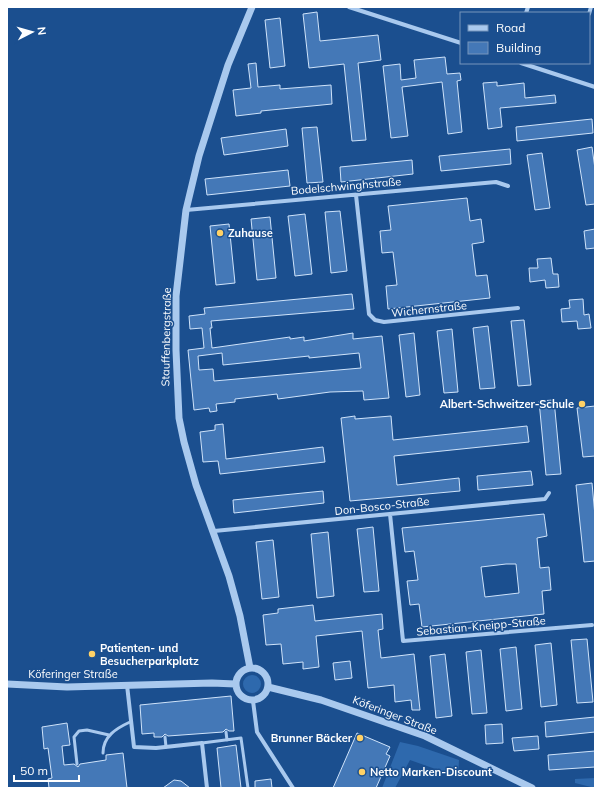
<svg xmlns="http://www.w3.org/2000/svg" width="602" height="795" font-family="Mulish,sans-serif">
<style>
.green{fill:#2e69ad}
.building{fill:#4478b7;stroke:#cfe3fa;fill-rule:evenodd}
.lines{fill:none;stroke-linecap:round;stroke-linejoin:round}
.service{stroke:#a9c9ee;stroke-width:3}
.minor{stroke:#a9c9ee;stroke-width:4}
.tertiary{stroke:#a9c9ee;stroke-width:7}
.poi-dot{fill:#ffd166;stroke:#1b4f8f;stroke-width:1.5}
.labels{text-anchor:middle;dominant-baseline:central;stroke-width:3;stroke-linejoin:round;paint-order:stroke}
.street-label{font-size:11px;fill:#fff;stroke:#1b4f8f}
.poi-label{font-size:11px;font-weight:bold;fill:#fff;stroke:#1b4f8f;text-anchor:start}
</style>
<rect width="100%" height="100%" fill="#1b4f8f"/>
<path class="green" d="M243 684a9 9 0 1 1 18 0a9 9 0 1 1-18 0Z
M 400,742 L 418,746 L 459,760 L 458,777 L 410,760 L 395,788 L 382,788 Z
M 595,778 L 595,788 L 575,783 L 575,779 Z"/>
<path class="building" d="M 317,12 L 320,41 L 378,35 L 381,60 L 358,63 L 366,140 L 352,141 L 344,64 L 309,68 L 303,14 Z
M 280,18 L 285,66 L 270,68 L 265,20 Z
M 445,57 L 447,74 L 460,73 L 461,80 L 457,81 L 462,132 L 448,134 L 442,82 L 402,87 L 408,136 L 391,138 L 383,66 L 400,64 L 401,80 L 416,78 L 414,60 Z
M 256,63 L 258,87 L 280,85 L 280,89 L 331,85 L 332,104 L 261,111 L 261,113 L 236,116 L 233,90 L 251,88 L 248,64 Z
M 497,82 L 497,86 L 524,83 L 525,98 L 555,95 L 556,103 L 500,108 L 502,127 L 488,129 L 483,83 Z
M 592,119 L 593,133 L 517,141 L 516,127 Z
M 317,127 L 323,182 L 307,183 L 302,128 Z
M 286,129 L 288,146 L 224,155 L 221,138 Z
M 592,147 L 595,169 L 595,204 L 586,205 L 577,150 Z
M 510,149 L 511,164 L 441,171 L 439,156 Z
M 542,153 L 550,208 L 535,210 L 527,155 Z
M 412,160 L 413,174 L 341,182 L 340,167 Z
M 288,170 L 290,186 L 207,195 L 205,179 Z
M 467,198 L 470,221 L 481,219 L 484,242 L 472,244 L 476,276 L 487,275 L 490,298 L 388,309 L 386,286 L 397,285 L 393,252 L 382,253 L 380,231 L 391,230 L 388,206 Z
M 340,211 L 347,271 L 331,273 L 325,212 Z
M 305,214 L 312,274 L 295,276 L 288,216 Z
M 270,217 L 276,278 L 257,280 L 251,219 Z
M 229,224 L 235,283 L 216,285 L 210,226 Z
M 595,229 L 595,248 L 586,249 L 584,231 Z
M 551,258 L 553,274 L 558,274 L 559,287 L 546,288 L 545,280 L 530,282 L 529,268 L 538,268 L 537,259 Z
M 352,294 L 354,309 L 211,321 L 212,328 L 210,328 L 212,348 L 290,337 L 290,339 L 304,337 L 304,341 L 353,333 L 353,339 L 382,336 L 389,398 L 364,400 L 363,391 L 330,392 L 278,399 L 277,394 L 235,399 L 235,402 L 216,404 L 217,411 L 210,412 L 209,408 L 194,410 L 188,350 L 204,348 L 202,328 L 190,329 L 189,316 L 205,314 L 204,308 ZM 222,353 L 223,365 L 309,356 L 309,358 L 359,353 L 361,368 L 214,381 L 213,369 L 199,370 L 198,356 Z
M 583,299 L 584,315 L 589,314 L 591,328 L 578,329 L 577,321 L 562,322 L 561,309 L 570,308 L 569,300 Z
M 524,320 L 531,385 L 518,386 L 511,321 Z
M 488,326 L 495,388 L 480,389 L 473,328 Z
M 452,329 L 458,392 L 444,393 L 437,331 Z
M 414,333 L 420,395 L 406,397 L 399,335 Z
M 554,400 L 561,474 L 546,475 L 539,401 Z
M 595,406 L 595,456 L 583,457 L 577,408 Z
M 355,416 L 355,419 L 391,416 L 393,440 L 527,426 L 529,442 L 394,456 L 397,485 L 459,478 L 460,491 L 350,501 L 341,418 Z
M 223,424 L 226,459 L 323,447 L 325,462 L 220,474 L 218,461 L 203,462 L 200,432 L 215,430 L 215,425 Z
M 531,471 L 533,485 L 478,490 L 477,476 Z
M 592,483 L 595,516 L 595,561 L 584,562 L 576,485 Z
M 323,491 L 324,503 L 234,513 L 233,500 Z
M 544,514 L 547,536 L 537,538 L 540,568 L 549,567 L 551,590 L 542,591 L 544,614 L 422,627 L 419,604 L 410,605 L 407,581 L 418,580 L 414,551 L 405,552 L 402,528 ZM 506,564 L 516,564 L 519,593 L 485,597 L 481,567 Z
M 373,527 L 379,591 L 364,592 L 357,529 Z
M 328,532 L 334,596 L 317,598 L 311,534 Z
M 273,540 L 279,597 L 262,599 L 256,542 Z
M 313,605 L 315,621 L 382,614 L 383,629 L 378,630 L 381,658 L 414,654 L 420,710 L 412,710 L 411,700 L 395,702 L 394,685 L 368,688 L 362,631 L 316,636 L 319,667 L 303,669 L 303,662 L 283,664 L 281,644 L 266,645 L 263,615 L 278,613 L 278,609 Z
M 587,639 L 593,702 L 577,703 L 571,640 Z
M 551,643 L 557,705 L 541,707 L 535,645 Z
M 516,647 L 522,709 L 506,711 L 500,649 Z
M 481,650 L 487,713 L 472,714 L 466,652 Z
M 445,654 L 452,716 L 436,718 L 430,656 Z
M 350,661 L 352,678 L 335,680 L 333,663 Z
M 231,696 L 234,731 L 229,731 L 226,729 L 223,732 L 168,736 L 165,734 L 162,737 L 154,737 L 154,733 L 142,734 L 140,705 Z
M 595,717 L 595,732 L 546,737 L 545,722 Z
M 67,723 L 70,745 L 62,746 L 64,765 L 74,764 L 78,767 L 80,764 L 106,760 L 106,755 L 123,753 L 127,788 L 49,788 L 48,779 L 52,778 L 48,748 L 44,749 L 42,727 Z
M 502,724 L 503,743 L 486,744 L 485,725 Z
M 357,733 L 390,747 L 386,754 L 390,756 L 376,788 L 333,788 Z
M 538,736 L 539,749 L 514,751 L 512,738 Z
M 236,745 L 241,788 L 221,788 L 217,748 Z
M 595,751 L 595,767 L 549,770 L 548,755 Z
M 271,779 L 272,788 L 255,788 L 255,781 Z
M 174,780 L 181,781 L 190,788 L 163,788 Z"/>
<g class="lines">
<path class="service" d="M 226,732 L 227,740
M 165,737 L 166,747
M 202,743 L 241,738 L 248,788
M 103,753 C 103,736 117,728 130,722
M 77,764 L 74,737 L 79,731 L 87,730 L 109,735"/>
<path class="minor" d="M 349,7 L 461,43
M 526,13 L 528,7
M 589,14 L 591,7
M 521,63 L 595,87
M 356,195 L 369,314 L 375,320 L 384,322 L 518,308
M 186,210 L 496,182 L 508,186
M 390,514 L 403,641 L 592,625
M 214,531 L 545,499 L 549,493
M 127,685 L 134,747 L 156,748 L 202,743 L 207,788
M 253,701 L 257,732 L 293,788"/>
<path class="tertiary" d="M236 684a16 16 0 1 1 32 0a16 16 0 1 1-32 0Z
M 250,668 L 240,616 L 229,576 L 196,485 L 184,442 L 179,418 L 176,350 L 176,296 L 186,210 L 199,156 L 228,65 L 252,7
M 7,684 L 67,687 L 212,683 L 235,684
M 268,687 L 321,700 L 425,736 L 532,788"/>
</g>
<g class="poi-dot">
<circle cx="220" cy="233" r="4"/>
<circle cx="582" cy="404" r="4"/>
<circle cx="92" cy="654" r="4"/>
<circle cx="360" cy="738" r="4"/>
<circle cx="362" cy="772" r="4"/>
</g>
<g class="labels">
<g class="street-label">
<text transform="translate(346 186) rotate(-5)">Bodelschwinghstraße</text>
<text transform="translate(429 309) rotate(-6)">Wichernstraße</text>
<text transform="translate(166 337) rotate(-89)">Stauffenbergstraße</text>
<text transform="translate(382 506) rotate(-6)">Don-Bosco-Straße</text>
<text transform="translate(481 626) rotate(-5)">Sebastian-Kneipp-Straße</text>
<text x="73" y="674">Köferinger Straße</text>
<text transform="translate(395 715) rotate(21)">Köferinger Straße</text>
</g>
<g class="poi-label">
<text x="228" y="233">Zuhause</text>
<text x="574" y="404" text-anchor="end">Albert-Schweitzer-Schule</text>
<text x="100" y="648">Patienten- und<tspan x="100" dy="13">Besucherparkplatz</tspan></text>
<text x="352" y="738" text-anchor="end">Brunner Bäcker</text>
<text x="370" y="772">Netto Marken-Discount</text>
</g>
</g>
<rect width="602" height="795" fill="none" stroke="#ffffff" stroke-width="16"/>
<rect x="460" y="12" width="130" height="52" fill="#1b4f8f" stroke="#7695bc"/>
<rect x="468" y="25" width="20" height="6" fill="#a9c9ee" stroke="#7695bc"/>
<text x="496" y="32" font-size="12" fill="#ffffff">Road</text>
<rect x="468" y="42" width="20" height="12" fill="#4478b7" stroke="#7695bc"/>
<text x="496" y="52" font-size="12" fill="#ffffff">Building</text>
<g transform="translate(32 32) rotate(84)" stroke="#1b4f8f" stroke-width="3" paint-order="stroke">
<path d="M0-3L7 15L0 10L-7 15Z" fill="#ffffff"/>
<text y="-6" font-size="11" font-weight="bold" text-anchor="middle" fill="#ffffff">N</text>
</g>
<path d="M14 775v6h65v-6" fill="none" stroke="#ffffff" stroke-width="2"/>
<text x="20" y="775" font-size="12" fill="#ffffff" stroke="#1b4f8f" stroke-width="3" paint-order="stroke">50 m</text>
</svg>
